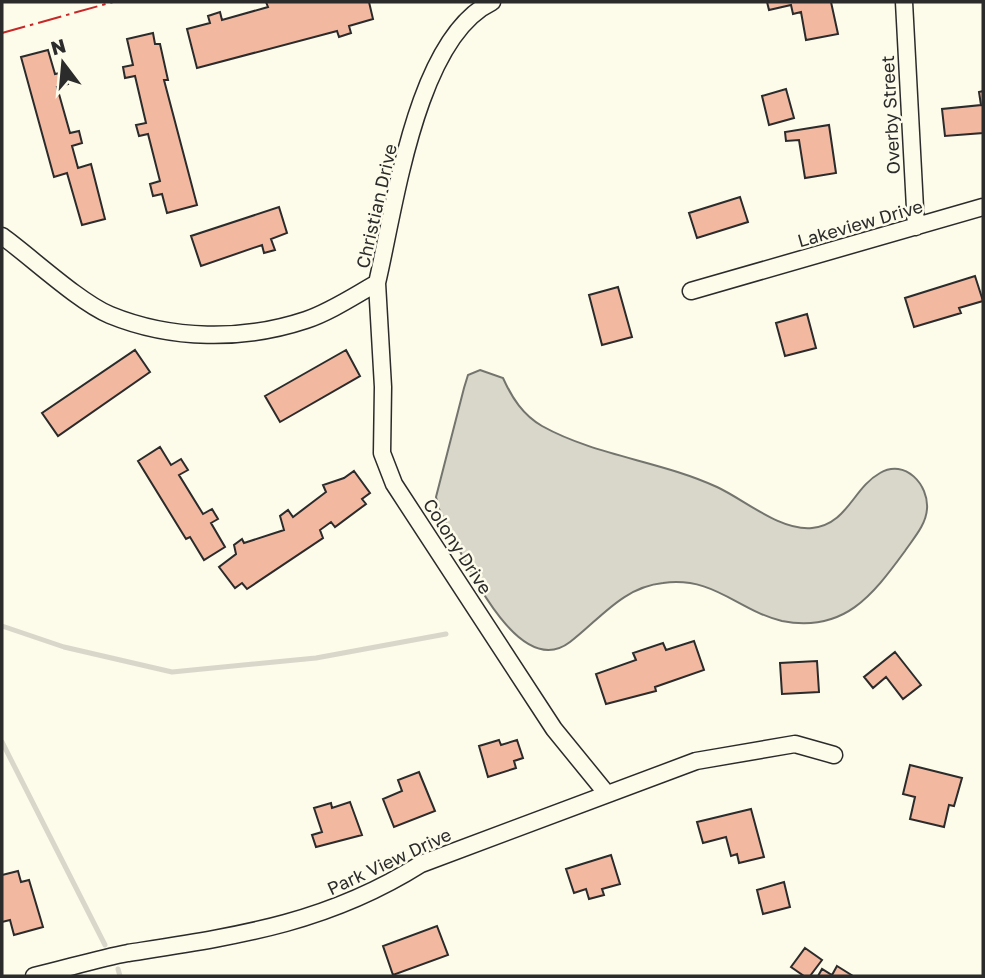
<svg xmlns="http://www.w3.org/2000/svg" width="985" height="978" font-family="'Golos Text',sans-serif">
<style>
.water{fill:#d8d7c9;stroke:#74746e;stroke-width:2}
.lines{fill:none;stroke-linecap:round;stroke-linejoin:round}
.stream{stroke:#d8d7c9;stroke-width:5}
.building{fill:#f2b8a0;stroke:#2b2b2b;stroke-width:2}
.street-casing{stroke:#2b2b2b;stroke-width:19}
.street{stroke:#fdfbea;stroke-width:16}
.power{stroke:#c62828;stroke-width:2;stroke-dasharray:24 5 3.5 5;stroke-linecap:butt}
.labels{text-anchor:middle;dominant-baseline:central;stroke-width:5;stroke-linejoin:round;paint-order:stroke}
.street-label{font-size:18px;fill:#2b2b2b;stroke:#fdfbea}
</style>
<rect width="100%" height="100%" fill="#fdfbea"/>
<path class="water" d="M 480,370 L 503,378 C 512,398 523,415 542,426 C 596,456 661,461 717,487 C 745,500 780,531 812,528 C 847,525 853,488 880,473 C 905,458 929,485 927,509 C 926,525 913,539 905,551 C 872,596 844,633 782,621 C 737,610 714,576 663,583 C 623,587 600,619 570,642 C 514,685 457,542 439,509 L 436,497 L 464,388 L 468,375 Z"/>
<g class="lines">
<path class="stream" d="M 2,626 L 64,647 L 172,672 L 316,658 L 446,634
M 2,742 L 105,945
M 118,969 L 120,976"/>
</g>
<path class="building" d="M 266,2 L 369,2 L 373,19 L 349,26 L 351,33 L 339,37 L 337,31 L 197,68 L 187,29 L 210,23 L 208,16 L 220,12 L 222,20 L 268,7 Z
M 767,2 L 831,2 L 838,34 L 806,40 L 801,12 L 793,14 L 791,5 L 769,10 Z
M 153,33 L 155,44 L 160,44 L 168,80 L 164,80 L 197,205 L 167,213 L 162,194 L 153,196 L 150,184 L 160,181 L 148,134 L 139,136 L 136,125 L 146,123 L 135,76 L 125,78 L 123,67 L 133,65 L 127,39 Z
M 48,50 L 55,74 L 65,72 L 68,84 L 57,87 L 70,133 L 79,131 L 82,143 L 72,146 L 78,168 L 91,164 L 105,219 L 82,225 L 67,173 L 54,177 L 21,57 Z
M 786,89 L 794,118 L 769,125 L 762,96 Z
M 983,91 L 983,133 L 945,136 L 942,109 L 981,105 L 979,92 Z
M 829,125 L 836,173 L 805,178 L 799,140 L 786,141 L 785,132 Z
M 740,197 L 748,222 L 697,238 L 689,213 Z
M 279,207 L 287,233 L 271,239 L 275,250 L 264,253 L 262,245 L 201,266 L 191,236 Z
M 975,276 L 983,301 L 959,308 L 961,313 L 914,327 L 905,298 Z
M 618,287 L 632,337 L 602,345 L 589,295 Z
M 807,314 L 816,348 L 785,356 L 776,323 Z
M 135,350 L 150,372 L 58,436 L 42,413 Z
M 346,350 L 360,376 L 280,422 L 265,396 Z
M 160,447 L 171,465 L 181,459 L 188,470 L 179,475 L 203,514 L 212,509 L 218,519 L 211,523 L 225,547 L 204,560 L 190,537 L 186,539 L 138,461 Z
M 354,471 L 370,493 L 362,499 L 366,504 L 335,527 L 331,522 L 320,530 L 323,538 L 247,589 L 242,583 L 235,588 L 219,567 L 236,554 L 234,545 L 242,539 L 244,543 L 284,530 L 280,516 L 288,510 L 293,517 L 326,492 L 323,485 L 344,478 Z
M 694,641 L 704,670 L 655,687 L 656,691 L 606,704 L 596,674 L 636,660 L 633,653 L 663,643 L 666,650 Z
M 895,652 L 921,685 L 903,699 L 886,677 L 873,688 L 864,677 Z
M 817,661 L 819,692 L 782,694 L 780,663 Z
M 499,740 L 501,745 L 517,740 L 523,758 L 514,761 L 516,768 L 488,777 L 479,746 Z
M 910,765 L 962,778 L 954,806 L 949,805 L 944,827 L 910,819 L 915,797 L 903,794 Z
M 419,772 L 435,811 L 394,827 L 383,799 L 402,791 L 398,780 Z
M 350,802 L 362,835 L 316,847 L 312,835 L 322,832 L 314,808 L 331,803 L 332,808 Z
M 751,809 L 764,857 L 739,863 L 737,854 L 731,856 L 726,837 L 703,843 L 697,822 Z
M 611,855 L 620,884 L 602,889 L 604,895 L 589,899 L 586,889 L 574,893 L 566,869 Z
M 18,871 L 21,882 L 29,880 L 43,927 L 14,935 L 10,920 L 2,922 L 2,875 Z
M 784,882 L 790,907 L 763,914 L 757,890 Z
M 437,926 L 448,955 L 393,975 L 383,946 Z
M 805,948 L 822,960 L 810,976 L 804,976 L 791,967 Z
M 837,966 L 853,976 L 818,976 L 822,969 L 832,975 Z"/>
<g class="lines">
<defs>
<path id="street" d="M 904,2 L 916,227
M 2,236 C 31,257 79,302 110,315 C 171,340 243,341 306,320 C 330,312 354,296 377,283 C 395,207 416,38 492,2
M 377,283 L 383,387 L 382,453 L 394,484 L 554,729 L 607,794
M 691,291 L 983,207
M 34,976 C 65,969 96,959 128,953 C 236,936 326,924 421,864 L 696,761 L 795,744 L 834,755"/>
</defs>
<use href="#street" class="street-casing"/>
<use href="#street" class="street"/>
<path class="power" d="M 2,33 L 113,2"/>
</g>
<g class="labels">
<g class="street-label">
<text transform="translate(890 115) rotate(-93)">Overby Street</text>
<text transform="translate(376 206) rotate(-77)">Christian Drive</text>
<text transform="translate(860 223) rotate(-16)">Lakeview Drive</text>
<text transform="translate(458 546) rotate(57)">Colony Drive</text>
<text transform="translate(389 861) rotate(-25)">Park View Drive</text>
</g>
</g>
<rect width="985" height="978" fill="none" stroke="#2b2b2b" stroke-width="7"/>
<g transform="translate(63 63) rotate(344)" stroke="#fdfbea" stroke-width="5" paint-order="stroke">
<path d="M0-5L12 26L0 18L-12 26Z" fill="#2b2b2b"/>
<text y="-10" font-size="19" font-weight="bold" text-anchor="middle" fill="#2b2b2b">N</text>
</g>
</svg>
